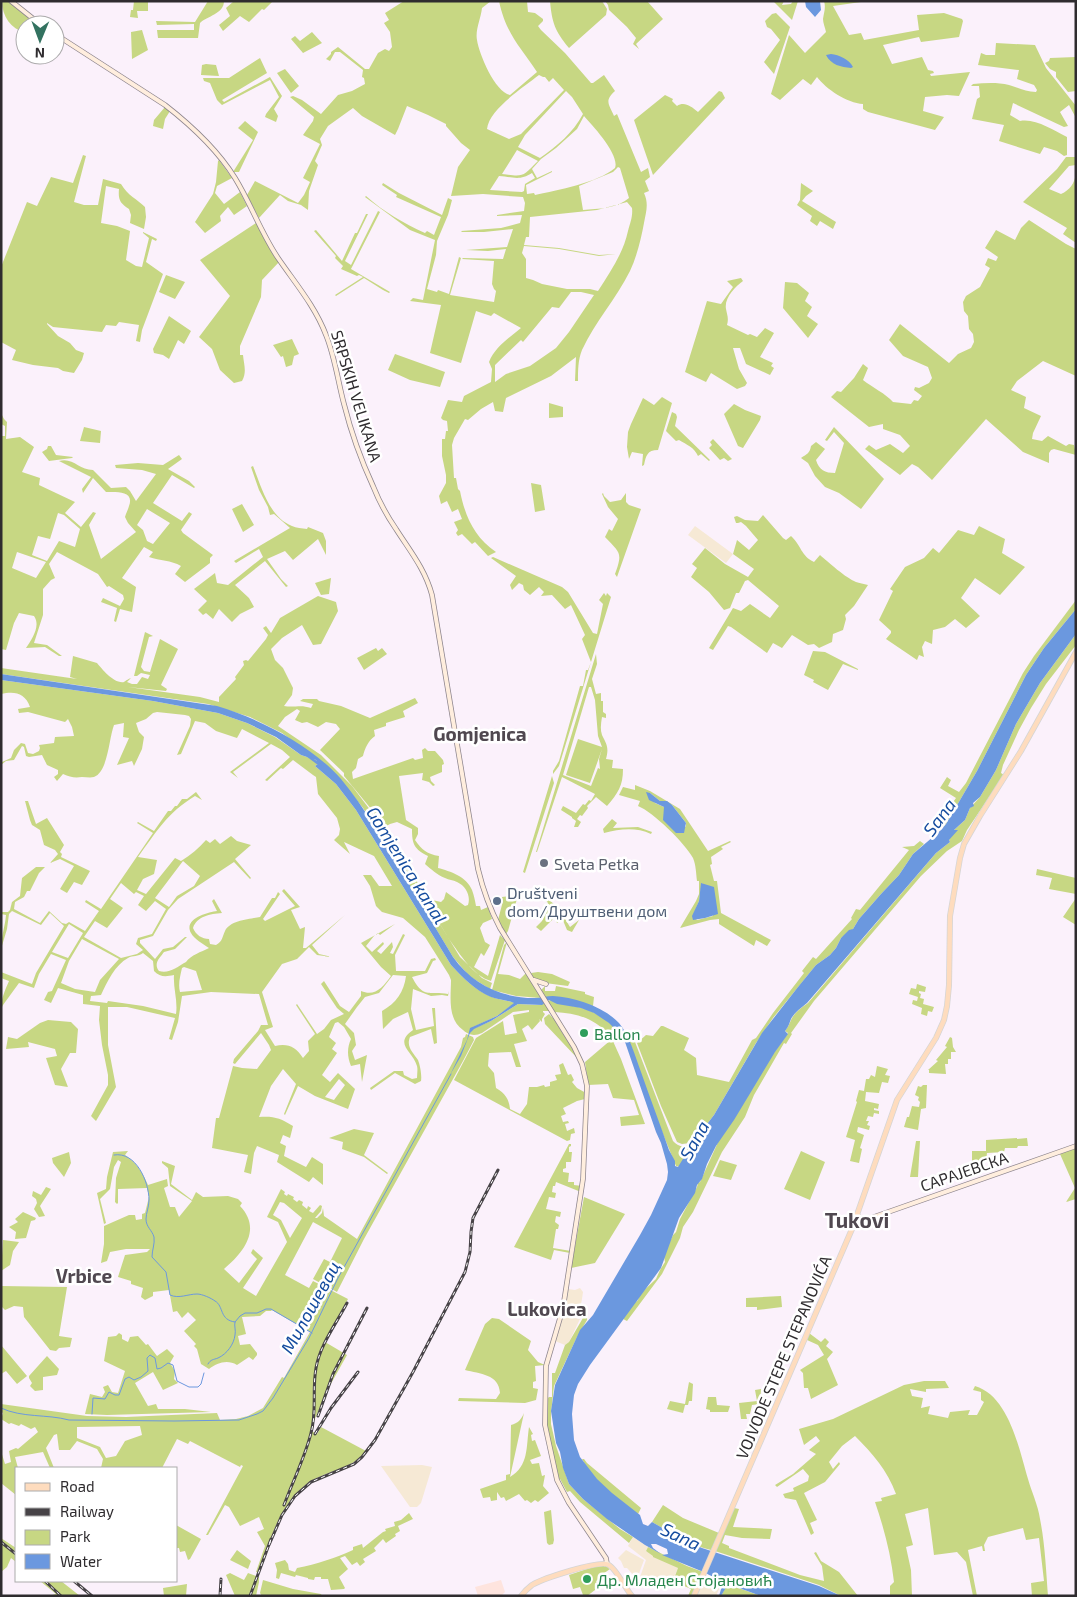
<svg xmlns="http://www.w3.org/2000/svg" width="1077" height="1597" font-family="'Exo 2',sans-serif">
<style>
.commercial{fill:#f6e9d5}
.education{fill:#fee4de}
.green{fill:#c7d783;fill-rule:evenodd}
.water{fill:#6b98df}
.lines{fill:none;stroke-linecap:round;stroke-linejoin:round}
.stream{stroke:#6b98df;stroke-width:1}
.canal{stroke:#6b98df;stroke-width:2.5}
.secondary-casing{stroke:#8d858e;stroke-width:5.5}
.primary-casing{stroke:#d5d5d5;stroke-width:6}
.secondary{stroke:#ffeede;stroke-width:4}
.primary{stroke:#fedcbe;stroke-width:4.5}
.rail-casing{stroke:#474347;stroke-width:3}
.rail{stroke:#fff;stroke-width:1;stroke-dasharray:4;stroke-linecap:butt}
.worship-dot{fill:#6b7280;stroke:#fff;stroke-width:2}
.service-dot{fill:#5c6f8a;stroke:#fff;stroke-width:2}
.leisure-dot{fill:#2e9e5b;stroke:#fff;stroke-width:2}
.labels{text-anchor:middle;dominant-baseline:central;stroke-width:5;stroke-linejoin:round;paint-order:stroke}
.street-label{font-size:16px;fill:#2f2c2f;stroke:#fff}
.worship-label{font-size:16px;fill:#5b616d;stroke:#fff;text-anchor:start}
.service-label{font-size:16px;fill:#4e5e75;stroke:#fff;text-anchor:start}
.leisure-label{font-size:16px;fill:#27864d;stroke:#fff;text-anchor:start}
.water-label{font-size:18px;font-style:italic;fill:#154c9f;stroke:#fff}
.quarter-label{font-size:19px;font-weight:bold;fill:#504850;stroke:#fff}
.district-label{font-size:21px;font-weight:bold;fill:#504850;stroke:#fff}
</style>
<rect width="100%" height="100%" fill="#fbf1fb"/>
<path class="commercial" d="M 695,526 L 733,554 L 726,563 L 688,535 Z
M 580,1288 L 583,1292 L 582,1299 L 581,1304 L 577,1304 L 574,1318 L 580,1319 L 569,1342 L 565,1345 L 555,1341 L 564,1309 L 568,1289 L 575,1290 Z
M 422,1465 L 432,1467 L 421,1503 L 417,1507 L 410,1507 L 381,1466 Z
M 633,1537 L 648,1547 L 646,1551 L 678,1568 L 669,1588 L 658,1585 L 654,1587 L 641,1580 L 640,1577 L 646,1560 L 628,1546 Z
M 626,1550 L 644,1560 L 637,1579 L 627,1568 L 624,1568 L 621,1561 L 618,1558 Z
M 704,1577 L 718,1585 L 719,1589 L 716,1596 L 696,1596 Z"/>
<path class="education" d="M 501,1580 L 505,1592 L 501,1596 L 478,1596 L 475,1587 Z"/>
<path class="green" d="M 2,1 L 9,1 L 32,20 L 30,25 L 25,25 L 25,33 C 11,28 2,17 2,1 Z
M 134,1 L 148,1 L 148,11 L 137,11 L 138,18 L 130,17 L 131,10 L 133,10 Z
M 208,1 L 224,1 C 224,14 207,16 200,23 L 198,38 L 158,38 L 157,30 L 194,30 L 194,24 L 157,25 L 156,21 L 195,22 Z
M 234,1 L 273,1 L 264,10 L 262,9 L 249,22 L 240,16 L 223,31 L 219,25 L 230,16 L 226,8 Z
M 404,1 L 491,1 L 482,8 C 481,18 475,30 477,40 C 479,54 495,92 510,95 L 537,72 C 520,46 506,34 499,1 L 527,1 L 528,12 L 535,13 L 543,19 L 543,21 L 538,26 L 541,30 L 565,53 L 591,83 L 593,83 L 604,75 L 615,91 C 604,101 609,104 614,116 L 617,114 L 641,172 L 648,168 L 650,177 L 645,181 L 649,191 L 644,193 C 649,204 646,212 644,223 C 641,239 637,256 630,271 C 616,299 595,322 582,350 C 578,360 578,370 578,381 L 575,381 L 576,357 L 551,376 L 506,398 L 503,412 L 495,411 L 493,402 L 481,409 L 468,420 L 465,419 L 454,438 L 452,445 L 454,478 L 456,478 L 458,489 L 460,491 C 465,516 474,537 496,552 L 488,556 L 475,542 L 472,544 L 462,534 L 458,536 L 456,533 L 458,530 L 454,522 L 462,519 L 458,509 L 452,512 L 447,501 L 441,504 L 439,496 L 446,483 L 446,475 L 442,456 L 442,439 L 445,439 L 446,431 L 448,431 L 447,421 L 443,420 L 441,418 L 448,400 L 462,402 L 464,396 L 491,382 L 492,369 L 489,362 C 495,347 509,338 521,328 L 494,313 L 491,316 L 476,311 L 461,363 L 430,353 L 441,305 L 410,301 L 413,298 L 423,300 L 435,240 L 410,230 L 365,197 L 366,196 C 384,212 403,223 425,233 L 427,231 L 434,235 L 441,217 L 396,197 L 397,195 L 382,185 L 383,183 L 399,193 L 442,215 L 448,198 L 452,200 L 448,215 L 437,241 L 436,255 L 427,289 L 437,292 L 438,290 L 449,294 L 459,257 L 461,258 L 450,295 L 494,302 L 496,291 L 494,289 L 492,284 L 494,261 L 462,259 L 463,258 L 503,259 L 506,249 L 488,251 L 466,250 L 507,247 L 513,229 L 484,232 L 462,232 L 461,231 L 501,228 L 520,223 L 522,215 L 497,216 L 497,215 L 524,211 L 525,203 L 523,197 L 483,194 L 451,196 L 458,167 L 470,150 L 461,143 L 446,126 L 446,124 L 428,115 L 407,106 L 398,129 L 395,135 L 362,116 L 353,108 L 328,126 L 320,139 L 322,145 L 315,161 L 318,165 L 309,191 L 308,210 L 301,205 L 288,201 L 280,195 L 259,218 L 247,195 L 255,181 L 298,203 L 304,195 L 310,182 L 303,178 L 320,144 L 303,135 L 313,121 L 314,117 L 290,97 L 293,96 L 302,100 L 321,114 L 338,95 L 352,91 L 365,84 L 364,78 L 362,77 L 363,70 L 340,52 L 335,52 L 330,61 L 326,59 L 331,54 L 331,52 L 338,47 L 365,69 L 369,69 L 378,53 L 385,49 L 389,51 L 392,47 L 390,32 L 384,23 L 389,20 L 385,13 ZM 539,75 L 543,77 L 545,77 L 549,82 L 553,78 L 564,90 L 521,134 L 509,139 L 487,129 C 489,109 524,87 539,75 ZM 566,91 L 572,97 L 583,114 C 573,133 557,146 540,158 L 518,147 L 525,135 ZM 584,116 C 593,126 620,155 615,168 C 597,183 558,190 535,195 L 534,193 L 527,194 L 526,185 L 552,172 L 552,171 L 537,178 L 532,169 L 541,159 L 556,148 L 577,129 ZM 517,150 L 538,161 C 522,177 524,177 502,174 ZM 618,167 L 620,168 L 629,198 C 618,208 598,209 583,210 L 579,186 L 613,172 ZM 532,173 L 535,178 L 525,184 L 524,191 L 522,192 L 490,190 L 499,176 C 513,177 520,181 532,173 ZM 627,202 L 632,208 C 633,217 630,223 628,231 C 623,254 610,272 598,291 L 590,289 L 567,289 L 542,284 L 533,280 L 526,278 L 526,259 L 522,253 L 524,246 L 559,249 L 599,256 L 616,254 L 599,255 L 559,248 L 524,245 L 526,237 L 529,237 L 530,217 L 597,210 ZM 571,292 L 581,292 L 594,295 L 569,332 L 556,348 L 530,366 L 506,374 L 495,382 L 495,365 L 521,340 L 523,342 L 552,307 L 559,308 Z
M 550,1 L 602,1 L 607,9 L 606,15 L 569,48 C 555,31 552,23 550,1 Z
M 605,1 L 647,1 L 663,19 L 636,44 L 639,49 L 633,44 L 636,38 L 627,27 L 609,10 L 608,5 Z
M 773,1 L 784,1 L 782,5 L 791,4 L 793,1 L 798,1 L 792,20 Z
M 824,1 L 868,1 L 833,6 L 849,35 L 861,33 L 864,40 L 919,30 L 917,15 L 944,13 L 962,19 L 963,21 L 959,37 L 921,42 L 919,37 L 883,45 L 892,64 L 922,57 L 928,70 L 933,71 L 934,73 L 930,74 L 931,76 L 970,72 L 959,96 L 947,95 L 925,97 L 923,111 L 944,117 L 935,130 L 868,112 L 863,109 L 863,104 C 847,103 826,89 817,77 L 811,85 L 803,79 L 780,100 L 771,94 L 789,35 L 805,53 L 826,32 C 825,27 823,23 823,19 C 824,12 826,8 824,1 Z
M 776,13 L 790,27 L 774,74 L 764,62 L 780,40 L 771,29 L 767,27 L 765,21 L 772,14 Z
M 142,30 L 148,50 L 132,59 L 131,32 Z
M 312,32 L 322,43 L 303,53 L 291,39 L 295,36 L 300,41 Z
M 996,43 L 1035,45 L 1046,68 L 1076,106 L 1076,118 L 1069,105 L 1060,112 L 1068,126 L 1064,127 L 1013,103 L 1010,115 L 1020,121 C 1035,118 1053,130 1067,137 L 1067,155 L 1064,156 L 1057,151 L 1044,147 L 1040,154 L 999,141 L 1004,125 L 972,119 L 977,99 L 980,97 L 979,86 L 971,86 L 973,84 C 985,83 997,82 1009,85 C 1019,88 1026,92 1036,92 L 1037,90 L 1034,85 L 1017,79 L 1019,70 L 978,65 L 981,53 L 986,55 L 995,55 Z
M 1076,57 L 1076,91 L 1068,92 L 1056,77 L 1056,72 L 1050,69 L 1045,63 L 1049,61 L 1050,58 Z
M 260,58 L 267,73 L 222,100 L 224,102 L 270,77 L 282,96 L 274,109 L 278,116 L 276,122 L 265,117 L 266,114 L 279,97 L 270,80 L 222,105 L 217,100 L 210,83 L 204,81 L 203,78 L 229,78 Z
M 206,64 L 216,65 L 219,76 L 201,75 L 202,65 Z
M 285,69 L 299,86 L 291,93 L 277,73 Z
M 719,91 L 722,92 L 725,98 L 653,175 L 634,120 L 665,95 L 673,99 L 672,101 L 677,106 C 684,101 691,106 698,112 Z
M 165,107 L 170,111 L 165,119 L 163,129 L 153,126 L 154,120 Z
M 245,121 L 258,132 L 239,172 L 233,172 L 253,140 L 238,128 Z
M 83,155 L 86,156 L 74,202 L 84,205 L 98,205 L 103,179 L 121,184 C 128,196 137,199 145,207 L 146,217 L 144,229 L 130,223 L 131,215 L 129,209 C 120,203 118,200 119,189 L 106,186 L 101,223 L 117,226 L 130,231 L 126,260 L 136,266 L 142,267 L 149,238 L 143,233 L 143,232 L 157,239 L 156,241 L 152,239 L 146,262 L 163,274 L 142,330 L 140,342 L 136,341 L 139,325 L 119,322 L 116,326 L 106,325 L 102,332 L 53,327 L 47,323 L 47,324 L 58,336 L 70,343 L 76,350 L 84,353 L 82,360 L 74,373 L 63,371 L 58,368 L 33,365 L 12,360 L 16,350 L 1,342 L 1,267 L 27,202 L 37,206 L 51,177 L 73,183 Z
M 1066,157 L 1076,157 L 1076,165 L 1069,166 L 1049,189 L 1061,194 C 1070,190 1074,184 1076,174 L 1076,243 L 1063,234 L 1067,228 L 1023,202 L 1057,169 Z
M 219,160 L 232,178 L 217,186 L 215,193 L 224,204 L 240,192 L 247,206 L 234,215 L 228,207 L 220,216 L 221,221 L 205,233 L 195,222 L 213,194 L 216,182 L 218,161 Z
M 801,183 L 813,191 L 806,196 L 802,201 L 836,222 L 833,229 L 820,221 L 817,226 L 810,221 L 812,216 L 797,205 L 800,200 Z
M 378,211 L 380,212 L 351,269 L 390,292 L 389,293 L 383,290 L 364,278 L 336,296 L 335,295 L 363,277 L 359,275 L 357,276 L 341,269 L 343,266 L 335,258 L 336,256 L 314,231 L 316,230 L 342,261 L 355,233 L 357,233 L 366,214 L 368,214 L 345,261 L 351,265 Z
M 1029,220 L 1066,244 L 1076,249 L 1076,376 L 1043,361 L 1017,381 L 1011,390 L 1026,397 L 1024,408 L 1041,416 L 1033,433 L 1032,439 L 1042,441 L 1048,436 L 1066,446 L 1069,444 L 1074,445 L 1076,455 L 1054,449 L 1051,450 L 1049,453 L 1049,463 L 1023,452 L 986,419 L 932,480 L 918,467 L 912,464 L 900,475 L 865,449 L 869,445 L 876,450 L 890,444 L 903,453 L 910,446 L 900,435 L 883,429 L 883,424 L 869,427 L 831,397 L 837,391 L 841,392 L 854,378 L 863,364 L 868,368 L 863,380 C 872,387 886,394 893,402 L 911,404 L 914,400 L 918,401 L 922,396 L 914,390 L 915,387 L 919,388 L 929,383 L 932,378 L 928,367 L 903,356 L 889,340 L 900,324 L 949,363 L 958,354 L 971,348 L 974,342 L 973,334 L 969,329 L 968,316 L 964,311 L 963,302 L 966,296 L 980,287 L 990,268 L 985,265 L 988,258 L 996,261 L 998,257 L 985,248 L 996,230 L 1015,240 L 1021,228 Z
M 256,223 L 279,262 L 262,280 L 261,297 L 240,346 L 240,355 L 243,355 C 244,365 247,372 242,381 L 234,383 L 220,370 L 212,349 L 199,337 L 230,296 L 200,260 Z
M 166,275 L 185,282 L 175,299 L 159,292 Z
M 741,278 L 743,281 C 735,287 724,298 726,309 C 727,315 729,318 727,325 L 748,335 L 750,334 L 757,337 L 765,328 L 774,333 L 760,357 L 773,363 L 771,366 L 774,368 L 770,375 L 746,364 L 740,348 L 733,348 L 739,369 L 747,383 L 745,386 L 737,389 L 711,373 L 706,382 L 685,372 L 707,301 L 721,304 L 733,287 L 727,281 Z
M 785,282 L 797,283 L 809,293 L 805,301 L 812,307 L 807,316 L 818,324 L 808,338 L 783,308 Z
M 169,316 L 191,331 L 184,344 L 178,340 L 169,359 L 163,355 L 154,353 L 153,349 Z
M 292,339 L 299,354 L 294,356 L 292,365 L 286,367 L 283,356 L 281,357 L 273,345 Z
M 395,354 L 445,372 L 440,387 L 410,380 L 388,370 Z
M 662,397 L 672,403 L 658,450 C 647,450 646,456 644,465 L 642,466 L 643,454 L 632,452 L 629,459 L 627,447 L 628,432 L 631,424 L 643,398 L 654,405 Z
M 549,403 L 563,407 L 563,417 L 549,418 Z
M 734,404 L 745,410 L 761,416 L 760,420 L 743,448 L 738,446 L 724,414 Z
M 672,412 L 676,414 L 677,417 L 675,426 L 710,460 L 709,461 L 701,454 L 698,456 C 694,447 687,445 679,440 L 676,441 L 666,431 Z
M 1,413 L 4,419 L 7,422 L 6,439 L 20,437 L 34,447 L 22,472 L 40,478 L 39,485 L 75,502 L 65,513 L 81,527 L 93,512 L 96,513 L 89,525 L 101,559 L 136,532 L 128,523 L 125,517 C 126,513 128,510 129,506 C 135,490 115,492 106,492 L 93,478 L 83,493 L 82,489 L 91,477 L 59,461 C 73,457 79,470 93,470 L 111,488 L 126,487 L 130,491 L 136,501 L 156,474 L 142,470 L 116,468 L 115,465 L 138,463 L 163,465 L 179,455 L 182,459 L 168,469 L 189,481 L 195,487 L 194,488 L 172,475 L 153,503 L 182,521 L 189,512 L 192,514 L 181,530 L 183,533 L 213,555 L 210,558 L 210,563 L 185,582 L 175,574 L 181,566 C 171,560 160,561 149,557 L 153,552 L 144,547 L 122,578 L 136,587 L 132,612 L 120,609 L 116,622 L 114,621 L 117,608 L 101,602 L 103,598 L 120,606 L 124,599 L 123,595 L 109,586 L 107,587 L 98,574 L 57,552 L 49,564 L 55,578 L 51,580 L 43,589 L 43,615 L 34,643 L 47,645 L 62,656 L 59,656 L 45,647 L 26,648 C 32,639 41,626 34,616 L 19,613 L 14,623 L 6,650 L 1,649 L 1,436 L 5,436 L 5,426 L 1,424 ZM 147,509 L 170,523 L 153,544 L 147,541 L 143,530 L 137,525 ZM 58,513 L 64,515 L 80,529 L 75,547 L 59,541 L 47,561 L 32,555 L 38,536 L 50,539 ZM 17,552 L 46,562 L 36,578 L 12,568 Z
M 84,427 L 101,431 L 100,443 L 80,441 Z
M 834,427 L 884,479 L 861,509 L 839,493 L 825,487 L 815,476 L 808,463 L 801,458 C 807,454 810,453 811,446 L 816,442 L 825,449 L 816,460 C 819,470 825,473 835,473 L 844,443 L 834,432 L 827,441 L 825,440 Z
M 713,439 L 730,457 L 732,459 L 728,461 L 724,458 L 720,460 L 709,448 L 712,445 L 710,442 Z
M 48,446 L 51,446 L 56,455 L 73,457 L 72,458 L 49,461 L 42,452 L 47,449 Z
M 253,466 C 261,486 269,517 292,526 C 296,528 302,528 307,529 L 308,527 L 323,533 L 326,541 L 326,555 L 318,539 L 293,560 L 285,551 L 267,559 L 281,579 L 288,586 L 286,587 L 265,561 L 235,585 L 249,598 L 254,607 L 240,614 L 232,622 L 219,609 L 213,619 L 206,613 L 203,615 L 198,610 L 207,601 L 194,589 L 215,573 L 217,583 L 228,585 L 263,557 L 259,549 L 236,563 L 234,561 L 290,528 L 274,514 L 270,515 L 268,507 L 259,490 L 251,467 Z
M 531,483 L 541,485 L 545,510 L 535,512 Z
M 603,493 L 604,496 L 610,502 L 621,500 L 626,493 L 626,502 L 629,505 L 641,509 L 617,577 L 615,574 C 623,552 620,553 605,537 L 609,529 L 612,531 L 618,519 L 608,507 L 602,494 Z
M 242,504 L 254,525 L 243,532 L 232,509 Z
M 763,515 L 783,538 L 786,540 L 791,536 C 801,545 801,556 814,562 L 820,555 C 828,562 846,578 856,582 C 859,583 864,584 868,585 L 854,606 L 845,615 L 846,619 L 843,630 L 833,634 L 832,642 L 819,648 L 814,644 L 808,645 L 792,635 L 782,648 L 773,643 L 767,653 L 731,627 L 728,626 L 713,650 L 709,648 L 733,608 L 741,611 L 750,604 L 770,618 L 779,606 L 748,580 L 745,581 L 739,593 L 736,593 L 730,608 L 724,610 L 709,592 L 691,577 L 697,568 L 692,564 L 705,548 L 725,564 L 748,577 L 754,569 L 733,554 L 737,540 L 749,550 L 758,540 L 746,526 L 741,522 L 738,523 L 736,523 L 734,517 L 737,516 L 745,520 L 758,521 Z
M 979,526 L 1005,539 L 1002,553 L 1025,567 L 1000,595 L 975,578 L 961,598 L 980,616 L 966,628 L 955,619 L 945,627 L 933,630 L 932,644 L 925,641 L 922,647 L 924,657 L 919,655 L 917,660 L 886,639 L 891,633 L 891,631 L 879,620 L 893,591 L 890,589 L 905,567 L 924,558 L 933,548 L 939,553 L 958,530 L 974,535 Z
M 493,557 L 562,587 L 568,592 L 593,633 L 597,634 L 603,604 L 599,600 L 604,593 L 606,596 L 607,593 L 611,597 L 559,766 L 553,774 L 553,771 L 559,761 L 580,686 L 583,686 L 586,670 L 588,670 L 591,662 L 582,639 L 585,635 L 571,605 L 565,609 L 552,595 L 541,596 L 544,592 L 539,587 L 530,595 L 524,590 L 523,585 L 519,583 L 512,590 L 510,585 L 516,576 L 491,558 Z
M 331,578 L 329,594 L 321,595 L 315,583 Z
M 318,596 L 336,602 L 338,611 L 321,644 L 313,645 L 302,625 L 282,638 L 271,649 L 275,660 L 283,668 L 293,688 L 292,695 L 284,706 C 295,708 300,704 311,708 L 313,704 L 300,701 L 303,699 L 317,699 L 319,701 L 341,706 L 370,718 L 415,698 L 418,703 L 403,711 L 405,717 L 386,723 L 386,726 L 374,730 L 375,736 C 368,741 365,748 363,756 L 358,759 L 356,768 L 352,772 L 353,779 L 413,758 L 415,760 L 423,758 L 422,750 L 425,748 L 428,751 L 435,751 L 443,760 L 444,764 L 442,765 L 442,772 L 430,777 L 431,781 L 435,785 L 433,786 L 429,782 L 422,780 L 423,773 L 399,776 L 406,820 L 418,828 L 418,834 L 415,840 C 422,850 427,854 439,856 L 438,868 C 450,871 467,877 472,890 C 474,895 475,901 476,906 L 480,906 L 481,910 L 488,907 L 492,919 L 483,923 L 480,928 L 485,942 L 490,945 L 484,956 L 481,953 L 474,967 L 488,976 L 500,935 L 505,940 L 491,981 C 473,976 460,954 449,939 L 372,810 L 344,776 L 344,773 L 320,750 L 340,729 L 336,724 L 326,722 L 318,727 L 307,722 L 302,723 L 295,720 L 300,711 L 297,709 L 285,717 L 278,726 L 321,755 L 352,786 L 371,811 L 460,957 L 482,978 L 492,983 L 490,989 L 469,976 L 453,957 L 363,808 L 340,779 L 328,767 L 282,733 L 250,717 L 208,704 L 1,674 L 1,668 L 77,679 L 70,677 L 73,656 L 97,663 C 102,669 114,684 124,682 C 125,681 130,678 131,678 L 127,682 L 132,684 L 137,684 L 142,677 L 148,679 L 150,675 L 141,673 L 137,676 L 134,676 L 145,632 L 153,636 L 149,637 L 141,667 L 144,671 L 150,672 L 160,639 L 178,649 L 161,685 L 167,689 L 166,691 L 128,687 L 200,697 L 219,702 L 219,697 L 236,679 L 235,677 L 244,665 L 243,661 L 246,660 L 248,661 L 266,639 L 268,635 L 263,628 L 266,626 L 271,633 L 280,618 ZM 397,822 L 412,829 C 412,844 414,849 428,856 L 425,864 C 431,869 437,875 445,878 C 449,880 453,880 457,882 C 466,886 471,896 468,905 L 465,906 L 446,892 L 444,899 L 441,902 L 428,899 L 383,828 L 390,824 Z
M 1076,600 L 1076,609 L 1044,648 L 1026,675 L 977,771 L 946,824 L 934,835 L 931,833 L 956,798 L 940,788 L 947,777 L 951,780 L 948,786 L 959,792 L 966,783 L 1023,673 L 1034,656 Z
M 1076,634 L 1076,645 L 1046,684 L 1031,708 L 1019,730 L 1003,765 L 1001,773 L 1004,775 L 967,830 L 962,841 L 947,851 L 921,876 L 814,1001 L 791,1033 L 792,1034 L 786,1044 L 784,1043 L 754,1095 L 745,1117 L 722,1152 L 693,1212 L 683,1227 L 680,1238 L 662,1274 L 627,1321 L 623,1319 L 630,1307 L 638,1300 L 639,1295 L 656,1279 L 660,1270 L 665,1262 L 664,1257 L 667,1248 L 673,1235 L 676,1232 L 680,1219 L 697,1187 L 698,1183 L 700,1182 L 719,1140 L 761,1071 L 788,1033 L 785,1031 C 788,1027 789,1025 791,1020 C 794,1013 802,1007 808,1003 L 936,853 L 950,842 L 949,840 L 953,831 L 965,820 L 970,808 L 980,797 L 996,770 L 1016,724 L 1040,683 Z
M 376,648 L 378,651 L 382,648 L 387,654 L 364,670 L 357,658 Z
M 813,651 L 825,652 L 858,669 L 858,670 L 843,664 L 828,690 L 813,682 L 814,680 L 804,675 Z
M 596,654 L 597,664 L 592,679 L 596,694 L 601,693 L 601,701 L 603,701 L 603,712 L 606,714 L 606,718 L 602,717 C 601,723 600,729 602,735 C 607,745 609,748 606,759 L 613,760 L 612,768 L 623,769 C 623,786 618,793 607,806 L 596,797 L 587,806 L 588,808 L 582,816 L 580,815 L 577,819 L 581,822 L 578,827 L 574,827 L 576,821 L 572,818 L 572,817 L 561,810 L 563,806 L 576,813 L 583,804 L 585,805 L 589,800 L 591,801 L 595,794 L 562,777 L 537,852 L 536,852 ZM 589,687 L 591,687 L 595,700 L 598,736 L 602,747 L 578,739 L 566,775 L 590,783 L 602,749 L 599,759 L 600,769 L 598,768 L 591,786 L 563,775 Z
M 1,680 L 153,701 L 218,713 L 247,723 L 275,737 L 301,755 L 316,760 L 318,764 L 315,766 L 336,784 L 356,810 L 451,965 C 463,978 475,990 492,997 C 499,1000 507,1000 515,1003 L 497,1016 L 473,1027 L 475,1028 L 491,1021 L 518,1004 L 540,1005 L 545,1003 L 550,1011 L 543,1011 L 543,1012 L 545,1014 L 542,1019 L 542,1022 L 539,1019 L 540,1021 L 532,1030 L 528,1025 L 522,1029 L 527,1041 L 514,1044 L 521,1067 L 516,1067 L 511,1052 L 489,1053 L 488,1066 L 494,1073 L 496,1088 C 505,1093 509,1099 510,1109 L 520,1114 L 527,1104 L 529,1087 L 537,1087 L 544,1085 L 545,1087 L 550,1086 L 550,1082 L 557,1080 L 555,1075 L 561,1074 L 559,1065 L 563,1063 L 568,1075 L 571,1074 L 574,1080 L 572,1082 L 577,1088 L 586,1093 L 585,1099 L 577,1101 L 563,1108 L 566,1114 L 561,1116 L 563,1122 L 568,1121 L 569,1123 L 565,1124 L 567,1131 L 574,1128 L 575,1133 L 571,1134 L 570,1140 L 567,1141 L 454,1080 L 476,1038 L 503,1021 L 505,1035 L 517,1033 L 513,1015 L 529,1012 L 529,1010 L 513,1012 L 482,1033 C 479,1034 477,1035 474,1035 C 470,1035 465,1032 463,1030 C 447,1019 451,996 451,980 L 449,975 L 425,937 L 403,918 L 382,912 L 376,906 L 370,886 L 363,875 L 371,875 L 379,886 L 392,886 L 374,856 L 344,842 L 350,854 L 334,840 L 339,835 L 340,829 L 337,818 L 318,794 L 316,777 L 313,775 L 293,760 L 283,769 L 281,768 L 267,781 L 265,780 L 290,757 L 282,750 L 271,744 L 233,772 L 238,778 L 230,772 L 269,743 L 242,729 L 237,738 L 216,731 L 205,723 L 195,721 L 181,754 L 177,755 L 190,726 L 191,719 L 189,716 L 185,715 L 157,712 L 153,713 L 146,719 L 136,723 L 139,732 L 144,737 L 142,749 L 134,766 L 132,761 L 117,765 L 129,738 L 123,737 L 124,723 L 114,725 C 109,738 108,772 94,777 C 90,778 86,777 82,777 C 74,778 70,777 63,774 L 57,781 L 54,777 L 58,774 L 58,770 L 47,765 L 42,755 L 29,757 L 26,756 L 24,747 L 22,746 L 14,760 L 6,761 L 1,765 L 2,762 L 11,758 L 14,750 L 21,743 L 25,744 L 28,753 L 33,754 L 39,751 L 40,748 L 39,745 L 54,743 L 55,737 L 74,736 L 72,727 L 68,719 L 65,722 L 28,712 L 19,713 L 18,709 L 30,707 C 25,693 15,691 1,694 Z
M 552,776 L 554,783 L 525,873 L 523,872 Z
M 635,785 L 650,791 L 680,809 L 708,851 L 730,841 L 731,842 L 721,847 L 723,849 L 711,857 L 712,864 L 710,865 L 714,881 L 717,881 L 721,913 L 771,940 L 767,946 L 756,940 L 754,946 L 719,924 L 719,919 L 710,920 L 680,928 L 696,901 L 699,894 L 699,881 L 697,881 C 696,873 696,865 693,858 C 685,843 653,812 638,806 L 640,801 L 619,795 L 623,787 L 635,790 ZM 650,793 L 660,801 L 672,805 L 686,823 L 686,827 L 664,807 L 655,803 ZM 702,883 L 713,916 L 697,920 L 693,916 L 699,901 Z
M 196,792 L 202,800 L 195,796 C 167,813 157,831 138,857 L 157,860 L 154,874 L 143,879 L 137,890 L 146,894 L 175,858 L 181,861 C 191,855 199,848 206,840 L 210,843 L 215,839 L 220,844 L 231,836 L 237,841 L 251,845 L 235,859 L 251,878 L 250,879 L 234,862 L 178,899 L 168,910 L 153,936 L 140,940 L 140,943 L 155,959 L 163,949 L 173,947 L 185,937 L 187,937 L 175,949 L 164,952 C 160,958 153,963 159,971 C 169,974 177,967 186,962 C 191,955 201,952 209,948 C 203,944 194,939 191,933 C 183,919 208,912 217,911 L 212,901 L 214,899 L 222,913 C 210,914 197,916 193,928 C 196,935 202,939 209,939 L 210,944 L 216,945 C 223,941 222,937 225,931 C 230,920 249,919 260,917 L 272,898 L 275,898 L 278,892 L 280,894 L 263,919 L 265,921 L 295,906 L 282,891 L 284,889 L 300,907 L 291,910 L 300,929 L 305,927 L 303,948 L 306,948 L 345,915 L 312,945 L 319,954 L 332,957 L 317,955 L 309,947 L 297,959 L 282,964 L 262,992 L 273,1027 L 265,1030 L 275,1046 C 288,1043 296,1047 303,1058 L 309,1051 L 308,1041 L 315,1034 L 296,1005 L 297,1004 L 317,1034 L 324,1029 L 331,1020 L 344,1014 L 337,1008 L 321,984 L 324,981 L 340,1006 L 349,1012 L 361,996 L 361,991 C 375,997 383,987 391,976 L 381,967 L 361,943 L 395,924 L 380,935 L 378,933 L 374,936 L 366,946 L 372,952 L 383,942 L 384,944 L 377,951 L 381,954 L 392,942 L 393,947 L 390,953 L 393,954 L 403,934 L 405,935 L 395,955 L 396,971 L 425,971 L 431,959 L 435,958 L 436,960 L 433,961 L 427,973 L 412,977 C 424,1000 429,990 448,994 L 449,991 L 448,996 L 442,995 L 431,996 L 413,989 L 411,1009 L 416,1030 L 434,1026 L 432,1008 L 435,1008 L 437,1043 L 434,1044 L 431,1029 L 410,1037 C 406,1047 413,1052 418,1060 C 420,1065 422,1075 421,1081 L 415,1084 L 395,1073 L 371,1090 L 370,1088 L 394,1071 L 403,1071 L 404,1075 L 412,1079 L 417,1078 C 417,1074 418,1070 417,1066 C 413,1051 393,1044 413,1030 L 408,1012 L 393,1019 L 383,1029 L 382,1011 C 396,1003 404,992 406,976 L 393,975 L 379,993 L 365,997 L 357,1007 L 345,1024 L 354,1033 L 356,1045 L 352,1051 L 355,1060 L 367,1055 L 362,1082 L 360,1064 L 351,1066 C 347,1056 347,1048 351,1039 L 344,1027 L 338,1022 L 335,1023 L 329,1037 L 336,1043 L 332,1049 L 337,1053 L 322,1075 L 330,1082 L 338,1073 L 355,1089 L 348,1109 L 315,1096 L 298,1086 L 285,1115 L 284,1114 L 296,1084 L 283,1069 L 271,1086 L 259,1117 C 274,1116 280,1118 293,1126 L 290,1138 L 283,1135 L 280,1143 L 286,1146 L 284,1156 L 306,1167 L 312,1157 L 323,1164 L 323,1185 L 313,1177 L 309,1182 L 277,1162 L 279,1155 L 257,1146 L 254,1153 L 251,1174 L 244,1172 L 248,1155 L 212,1148 L 216,1118 L 219,1118 L 233,1066 L 242,1068 L 257,1069 L 271,1050 L 269,1045 L 261,1033 L 235,1064 L 233,1063 L 234,1059 L 258,1031 L 261,1025 L 268,1025 L 259,994 L 211,992 L 182,996 L 178,1022 L 172,1040 L 169,1039 L 175,1018 L 127,1007 L 108,1007 L 108,1045 L 116,1087 L 96,1121 L 91,1116 L 108,1085 L 108,1075 L 102,1045 L 99,1020 L 100,1006 L 83,1004 L 83,995 L 58,988 L 51,1003 L 44,1000 L 48,992 L 52,991 L 66,960 L 51,954 L 39,974 L 34,988 L 19,983 L 3,1005 L 1,1009 C 1,999 5,990 9,981 L 1,978 L 1,972 L 32,984 L 36,973 L 64,926 L 50,913 L 41,925 L 12,911 L 9,914 L 7,929 L 1,949 C 1,937 5,927 6,915 L 1,914 L 1,912 L 8,912 L 10,910 L 12,902 L 20,896 L 22,878 L 36,867 L 45,867 L 39,873 L 30,891 L 27,891 L 24,897 L 15,902 L 14,909 L 40,923 L 49,911 L 62,923 L 66,924 L 69,922 L 85,931 L 99,911 L 85,902 L 86,900 L 101,909 L 153,833 L 137,823 L 138,822 L 154,831 L 168,811 L 171,811 L 175,806 L 177,806 L 182,799 L 187,799 ZM 183,861 L 200,876 L 194,886 L 177,896 L 169,907 L 155,898 ZM 121,883 L 134,894 L 136,892 L 144,896 L 138,905 L 146,911 L 155,901 L 166,909 L 152,934 L 138,938 L 136,944 L 143,950 L 137,954 L 121,958 L 84,937 L 95,921 L 107,928 L 123,908 L 110,899 ZM 69,924 L 83,933 L 68,958 L 52,952 ZM 82,939 L 119,959 L 100,980 L 95,992 L 75,989 L 61,983 L 69,961 ZM 143,953 L 153,961 L 154,971 C 160,977 165,977 174,975 C 173,988 178,1001 176,1014 L 143,1006 L 108,1001 L 107,1003 L 90,1001 L 91,996 L 101,995 C 107,982 115,965 128,958 C 133,955 138,957 143,953 ZM 184,967 L 196,971 L 202,990 L 180,992 C 178,984 180,977 182,968 ZM 339,1079 L 345,1085 L 334,1100 L 325,1097 Z
M 25,801 L 28,801 L 36,824 L 47,818 L 64,845 L 60,852 L 62,854 L 61,857 L 90,871 L 82,885 L 74,882 L 67,893 L 60,889 L 74,866 L 60,859 L 50,863 L 58,854 L 55,850 L 44,845 L 40,830 L 32,825 L 30,820 Z
M 612,819 L 617,823 L 613,828 L 638,827 L 652,832 L 651,834 C 636,827 620,829 604,833 L 603,829 Z
M 920,841 L 924,844 L 913,854 L 899,875 L 881,894 L 859,919 L 853,929 L 841,938 L 836,948 L 830,955 L 816,965 L 773,1018 L 756,1043 L 714,1115 L 694,1141 L 680,1167 L 676,1166 L 643,1085 L 632,1048 L 623,1030 L 629,1031 L 635,1042 L 673,1141 C 677,1146 685,1149 690,1143 L 682,1144 L 677,1142 L 661,1106 L 637,1043 L 646,1035 L 653,1036 L 661,1026 L 663,1026 L 689,1038 L 684,1050 L 696,1058 L 697,1075 L 729,1082 L 752,1040 L 756,1038 L 773,1013 L 804,973 L 802,971 L 813,957 L 816,959 L 852,919 L 851,918 L 856,909 L 860,910 L 909,850 L 902,847 L 914,846 Z
M 1037,869 L 1076,878 L 1076,894 L 1049,889 L 1052,878 L 1036,875 Z
M 542,893 L 559,909 L 570,927 L 579,920 L 572,932 L 567,930 L 562,918 L 557,923 L 556,920 L 554,918 L 541,931 L 536,927 L 542,921 L 548,903 L 543,897 L 537,901 Z
M 518,895 L 508,931 L 506,934 L 498,920 L 503,901 L 502,897 Z
M 1076,898 L 1076,925 L 1063,917 Z
M 507,942 L 498,974 L 509,975 L 520,979 L 526,973 L 541,998 L 516,996 L 492,990 L 504,945 Z
M 538,972 L 552,974 L 570,982 L 568,986 L 545,983 L 533,978 L 531,973 Z
M 917,984 L 926,987 L 925,992 L 919,991 L 919,993 L 921,994 L 920,998 L 924,999 L 923,1004 L 934,1007 L 932,1012 L 928,1011 L 927,1016 L 921,1014 L 922,1008 L 912,1004 L 913,1000 L 917,1001 L 918,997 L 909,994 L 911,988 L 916,989 Z
M 545,986 L 545,991 L 555,991 L 556,986 L 585,992 L 585,994 L 594,997 L 593,1006 L 559,997 L 545,997 L 540,991 Z
M 551,1000 C 561,1005 571,1005 582,1008 C 597,1012 607,1021 619,1030 L 604,1030 C 591,1017 573,1013 555,1012 L 547,1001 Z
M 549,1014 L 554,1019 L 579,1060 L 545,1024 L 544,1018 Z
M 48,1020 L 71,1022 L 78,1029 L 76,1053 L 70,1053 L 61,1069 L 68,1087 L 55,1085 L 46,1058 L 57,1056 L 55,1049 L 28,1042 L 29,1047 L 6,1049 L 8,1037 L 17,1039 L 40,1023 Z
M 466,1034 L 473,1037 L 474,1040 L 463,1061 L 364,1239 L 337,1292 L 313,1279 L 324,1259 L 330,1262 L 342,1238 L 313,1222 L 285,1275 L 309,1288 L 313,1281 L 348,1299 L 325,1342 L 347,1355 L 328,1389 L 310,1430 L 317,1434 L 321,1427 L 366,1451 C 352,1468 338,1468 319,1477 C 283,1493 270,1539 259,1573 L 256,1572 L 265,1546 L 257,1532 L 264,1529 L 259,1517 L 240,1526 L 229,1507 L 225,1505 L 208,1535 L 206,1535 L 243,1466 L 241,1465 L 240,1467 L 190,1441 L 188,1444 L 177,1439 L 162,1468 L 101,1468 L 103,1459 L 97,1449 L 77,1441 L 70,1450 L 59,1450 L 57,1434 L 54,1435 L 46,1448 L 54,1468 L 50,1468 L 43,1452 L 15,1457 L 18,1468 L 16,1468 L 16,1495 L 1,1483 L 1,1451 L 5,1464 L 11,1462 L 9,1451 L 16,1448 L 18,1449 L 38,1432 L 35,1427 L 31,1429 L 21,1424 L 19,1426 L 11,1423 L 9,1424 L 1,1419 L 3,1413 L 1,1412 L 1,1404 L 87,1416 L 126,1417 L 217,1413 L 220,1420 L 236,1419 L 248,1416 L 263,1408 L 282,1377 L 284,1378 L 310,1332 L 272,1310 L 271,1311 L 266,1311 L 260,1316 L 242,1317 L 246,1334 L 238,1336 L 240,1345 L 250,1344 L 257,1353 L 257,1355 L 253,1360 L 249,1357 L 237,1365 C 227,1359 217,1363 209,1369 L 201,1364 L 197,1349 L 194,1346 L 196,1344 L 184,1331 L 196,1320 L 188,1312 L 182,1318 L 177,1311 L 173,1312 L 169,1290 L 153,1292 L 153,1296 L 145,1300 L 141,1297 L 143,1288 L 131,1284 L 131,1281 L 118,1277 L 125,1255 L 147,1252 L 150,1249 L 126,1249 L 110,1252 L 107,1261 L 101,1263 L 104,1244 L 104,1226 L 129,1215 L 135,1215 L 136,1220 L 142,1219 L 142,1214 L 145,1213 L 149,1197 L 147,1188 L 118,1189 L 118,1203 L 117,1204 L 115,1202 L 116,1178 L 121,1162 L 118,1160 L 114,1167 L 110,1189 L 100,1199 L 106,1223 L 104,1224 L 97,1193 L 106,1189 L 107,1177 L 113,1152 L 128,1151 L 125,1155 C 137,1163 142,1172 148,1185 L 167,1179 L 168,1186 L 164,1188 L 170,1207 L 175,1207 L 179,1217 L 192,1201 L 170,1186 L 168,1168 L 162,1163 L 162,1161 L 175,1166 L 171,1184 L 192,1200 L 196,1192 L 203,1197 L 228,1196 L 238,1199 L 242,1203 L 240,1206 C 262,1229 244,1252 224,1269 L 239,1283 L 257,1259 L 251,1253 L 253,1249 L 263,1258 L 243,1288 L 256,1296 L 287,1242 L 278,1222 L 267,1217 L 281,1189 L 285,1192 L 284,1194 L 287,1196 L 288,1194 L 294,1197 L 293,1199 L 297,1202 L 299,1200 L 303,1202 L 302,1205 L 307,1209 L 308,1206 L 311,1208 L 309,1211 L 313,1213 L 320,1205 L 322,1206 L 321,1211 L 315,1218 L 317,1218 L 322,1213 L 323,1208 L 324,1216 L 357,1239 L 461,1047 L 463,1038 L 465,1037 ZM 280,1202 L 284,1203 L 302,1218 L 290,1238 L 281,1220 L 273,1215 ZM 140,1426 L 142,1435 L 125,1441 L 116,1456 L 106,1458 L 100,1447 L 77,1438 L 77,1427 Z
M 950,1037 L 952,1038 L 953,1047 L 956,1052 L 951,1052 L 951,1059 L 948,1059 L 948,1064 L 945,1064 L 946,1074 L 929,1073 L 929,1070 L 928,1070 L 938,1061 L 936,1060 L 947,1047 L 945,1046 Z
M 612,1039 L 621,1059 L 645,1124 L 621,1126 L 620,1117 L 639,1115 L 634,1100 L 613,1098 L 608,1084 L 588,1085 L 585,1062 Z
M 877,1066 L 888,1069 L 885,1075 L 890,1076 L 888,1083 L 882,1082 L 879,1093 L 866,1092 L 865,1101 L 879,1104 L 878,1109 L 874,1108 L 874,1110 L 879,1111 L 879,1114 L 874,1113 L 873,1117 L 868,1116 L 866,1121 L 869,1121 L 867,1125 L 870,1126 L 869,1130 L 858,1127 L 857,1132 L 864,1135 L 860,1148 L 862,1149 L 859,1163 L 850,1161 L 855,1140 L 846,1137 L 857,1102 L 856,1101 L 859,1090 L 864,1091 L 866,1079 L 869,1079 L 871,1075 L 875,1077 Z
M 923,1085 L 927,1085 L 926,1108 L 921,1109 L 918,1130 L 904,1127 L 907,1117 L 909,1117 L 912,1106 L 919,1107 L 920,1102 L 918,1100 L 919,1097 L 915,1095 L 918,1086 L 921,1087 Z
M 354,1129 L 374,1133 L 364,1155 L 388,1173 L 387,1174 L 364,1157 L 342,1149 L 343,1142 L 329,1138 Z
M 1017,1138 L 1017,1139 L 1027,1138 L 1028,1146 L 1018,1146 L 1017,1148 L 1005,1148 L 1004,1152 L 987,1153 L 986,1161 L 978,1161 L 978,1164 L 972,1164 L 972,1151 L 986,1151 L 986,1140 Z
M 916,1141 L 920,1141 L 918,1177 L 910,1177 Z
M 569,1144 L 571,1144 L 571,1146 L 569,1147 L 569,1152 L 572,1152 L 571,1162 L 566,1162 L 566,1168 L 563,1169 L 563,1172 L 569,1173 L 568,1182 L 574,1182 L 574,1185 L 582,1186 L 581,1192 L 556,1182 L 555,1186 L 553,1186 L 552,1192 L 556,1193 L 555,1198 L 549,1197 L 546,1209 L 561,1212 L 560,1217 L 556,1216 L 555,1222 L 559,1225 L 558,1229 L 556,1229 L 553,1248 L 571,1251 L 570,1253 L 554,1250 L 551,1260 L 514,1247 Z
M 1076,1147 L 1076,1199 L 1066,1202 L 1075,1188 L 1060,1154 L 1038,1162 L 1037,1160 Z
M 801,1151 L 825,1162 L 810,1200 L 784,1189 Z
M 69,1152 L 71,1163 L 64,1177 L 53,1163 L 52,1158 Z
M 720,1160 L 737,1165 L 731,1180 L 713,1176 Z
M 46,1187 L 51,1189 L 40,1206 L 45,1216 L 39,1217 L 34,1209 L 37,1203 L 36,1199 L 32,1196 L 33,1191 L 41,1195 Z
M 584,1197 L 625,1214 L 595,1263 L 571,1268 Z
M 23,1212 L 36,1218 L 35,1220 L 31,1221 L 26,1238 L 15,1239 L 16,1232 L 9,1227 L 18,1222 L 15,1219 Z
M 3,1240 L 19,1242 L 13,1251 L 10,1265 L 1,1271 Z
M 1,1286 L 67,1287 L 59,1336 L 72,1338 L 70,1347 L 59,1348 L 56,1351 L 50,1350 L 24,1317 L 23,1307 L 14,1306 L 5,1310 L 1,1306 Z
M 781,1296 L 782,1307 L 757,1310 L 757,1307 L 746,1307 L 746,1298 Z
M 587,1311 L 587,1320 L 577,1337 L 554,1386 L 551,1413 L 551,1424 L 556,1446 L 569,1484 L 583,1499 L 620,1529 L 633,1537 L 629,1543 L 580,1502 L 570,1491 L 567,1492 L 560,1479 L 559,1480 L 547,1429 L 547,1399 L 549,1397 L 552,1397 L 552,1373 L 555,1373 L 565,1345 L 569,1342 Z
M 492,1318 L 499,1319 L 531,1341 L 528,1350 L 538,1362 L 545,1365 L 535,1366 L 536,1381 L 533,1382 L 533,1388 L 538,1389 L 536,1400 L 525,1403 L 458,1401 L 459,1398 L 496,1399 L 500,1393 C 499,1374 480,1374 465,1370 L 485,1324 Z
M 119,1333 L 122,1335 L 122,1339 L 128,1342 L 130,1337 L 138,1336 L 146,1345 L 148,1344 L 157,1356 L 167,1349 L 174,1356 L 170,1363 L 175,1371 L 174,1379 L 178,1383 L 163,1390 L 153,1372 L 135,1383 L 148,1406 L 156,1404 L 158,1409 L 185,1409 L 211,1412 L 107,1415 L 85,1414 L 90,1394 L 102,1397 L 105,1392 L 103,1387 L 108,1385 L 112,1392 L 118,1393 L 125,1371 L 104,1361 L 108,1337 L 116,1336 Z
M 809,1333 L 821,1342 L 825,1338 L 829,1342 L 826,1346 L 833,1352 L 827,1359 L 838,1385 L 811,1399 L 808,1388 L 804,1388 L 803,1373 L 800,1370 L 824,1355 L 818,1345 L 807,1340 Z
M 1,1345 L 27,1376 L 17,1384 L 6,1371 L 1,1374 Z
M 47,1356 L 59,1369 L 57,1375 L 43,1377 L 43,1390 L 35,1391 L 30,1386 L 32,1383 L 29,1378 L 29,1376 Z
M 924,1381 L 945,1381 L 949,1388 L 926,1389 L 926,1392 L 910,1389 L 912,1396 L 923,1398 L 921,1408 L 930,1406 L 928,1414 L 948,1418 L 950,1412 L 970,1410 L 968,1415 L 977,1415 L 984,1402 L 981,1400 L 981,1392 L 973,1390 L 975,1386 C 1009,1396 1019,1449 1028,1479 C 1032,1493 1038,1505 1040,1519 C 1045,1544 1046,1570 1048,1596 L 1032,1596 L 1031,1583 L 1044,1581 L 1039,1538 L 1026,1540 L 1023,1528 L 988,1537 L 984,1545 L 985,1551 L 983,1551 L 982,1546 L 968,1550 L 977,1596 L 973,1596 L 966,1562 L 957,1552 L 934,1555 L 928,1508 L 905,1514 L 913,1545 L 906,1547 L 911,1570 L 912,1596 L 890,1596 L 890,1586 L 894,1582 C 891,1555 884,1528 875,1502 L 882,1501 L 881,1498 L 896,1494 C 887,1470 873,1454 855,1436 L 842,1446 L 829,1462 L 833,1469 L 839,1462 L 840,1464 L 825,1482 L 804,1493 L 817,1520 L 810,1523 L 814,1533 L 811,1535 L 796,1500 L 785,1498 L 783,1494 L 794,1491 L 793,1488 L 808,1481 L 809,1476 L 803,1469 L 777,1487 L 775,1485 L 793,1474 L 816,1454 L 809,1450 L 820,1441 L 816,1436 L 804,1445 L 799,1429 L 833,1419 L 904,1385 Z
M 689,1382 L 693,1384 L 692,1401 L 689,1401 L 688,1405 L 685,1405 L 683,1413 L 667,1409 L 670,1401 L 685,1404 Z
M 761,1389 L 760,1404 L 752,1405 L 750,1414 L 746,1414 L 747,1419 L 741,1419 L 739,1403 L 757,1401 L 755,1390 Z
M 708,1397 L 716,1397 L 717,1405 L 730,1406 L 728,1412 L 710,1412 L 710,1410 L 706,1409 Z
M 524,1413 L 510,1477 C 529,1466 526,1447 529,1427 L 533,1434 L 531,1435 L 532,1441 L 535,1440 L 541,1456 L 530,1460 L 532,1464 L 539,1463 L 542,1476 L 545,1475 L 543,1486 L 549,1493 L 538,1502 L 535,1500 L 531,1503 L 527,1500 L 525,1501 L 519,1494 L 506,1501 L 504,1497 L 501,1498 L 497,1492 L 497,1500 L 491,1501 L 490,1497 L 483,1498 L 480,1489 L 503,1481 L 506,1480 L 506,1475 L 510,1474 L 511,1425 C 518,1423 521,1420 524,1413 Z
M 582,1459 L 584,1459 L 587,1463 L 641,1508 L 638,1514 C 618,1501 593,1481 582,1459 Z
M 663,1505 L 683,1518 L 719,1533 L 711,1550 C 690,1545 671,1533 652,1522 Z
M 734,1508 L 739,1509 L 733,1527 L 772,1529 L 770,1539 L 742,1538 L 725,1535 L 722,1543 L 729,1546 L 729,1548 L 800,1575 L 824,1581 L 822,1566 L 814,1553 L 816,1552 L 821,1561 L 839,1572 L 858,1596 L 841,1596 L 819,1585 L 715,1551 Z
M 551,1510 L 554,1540 L 553,1544 L 549,1545 L 547,1543 L 544,1512 Z
M 409,1513 L 413,1519 L 398,1526 L 400,1531 L 395,1534 L 396,1536 L 386,1543 L 383,1539 L 374,1548 L 376,1551 L 363,1559 L 365,1562 L 360,1566 L 357,1562 L 352,1565 L 345,1556 L 340,1558 L 348,1569 L 339,1577 L 345,1588 L 344,1589 L 331,1590 L 328,1579 L 321,1579 L 321,1577 L 315,1577 L 314,1580 L 308,1579 L 308,1578 L 296,1575 L 295,1577 L 281,1573 L 279,1579 L 276,1578 L 277,1570 L 275,1563 L 285,1560 L 288,1564 L 289,1570 L 295,1572 L 297,1568 C 317,1564 335,1558 353,1550 L 353,1547 L 362,1544 L 363,1548 L 383,1532 L 386,1531 L 385,1529 L 395,1526 L 394,1522 L 401,1520 Z
M 176,1525 L 201,1539 L 190,1559 L 188,1560 L 185,1551 L 180,1552 L 179,1548 L 176,1548 Z
M 1,1538 L 16,1548 L 16,1562 L 11,1558 L 7,1567 L 1,1572 Z
M 648,1547 L 687,1566 L 703,1572 L 692,1596 L 688,1596 L 691,1589 L 673,1581 L 678,1568 L 653,1557 L 653,1556 L 646,1551 Z
M 237,1550 L 251,1561 L 248,1569 L 230,1560 Z
M 599,1565 L 608,1567 L 610,1569 L 600,1576 L 601,1578 L 596,1581 L 599,1587 L 587,1596 L 583,1595 L 580,1587 L 573,1589 L 569,1575 Z
M 230,1573 L 244,1580 L 248,1573 L 259,1577 L 259,1582 L 256,1596 L 235,1596 L 226,1575 Z
M 263,1580 L 293,1589 L 321,1594 L 322,1596 L 262,1596 L 260,1593 Z
M 40,1581 L 61,1581 L 80,1596 L 49,1596 L 56,1594 Z
M 187,1584 L 186,1596 L 164,1596 L 163,1588 Z
M 727,1584 L 730,1585 L 761,1596 L 721,1596 Z"/>
<path class="water" d="M 805,1 L 820,1 L 821,10 L 815,17 L 806,7 Z
M 831,54 C 839,55 849,59 853,67 L 851,68 C 841,67 831,65 826,55 Z
M 1076,609 L 1076,634 L 1040,683 L 1016,724 L 996,770 L 980,797 L 973,803 L 974,806 L 970,808 L 965,820 L 954,830 L 958,830 L 949,840 L 950,842 L 936,853 L 807,1003 C 802,1007 794,1013 791,1019 C 789,1024 789,1026 785,1031 L 788,1034 L 775,1052 L 734,1120 L 716,1146 L 707,1164 L 702,1179 L 697,1185 L 695,1193 L 679,1218 L 661,1268 L 590,1365 L 578,1384 L 574,1395 L 572,1414 L 574,1440 L 580,1457 L 597,1479 L 612,1493 L 640,1515 L 643,1524 L 648,1526 L 652,1522 L 680,1538 L 702,1548 L 819,1586 L 841,1596 L 761,1596 L 728,1584 L 721,1596 L 719,1596 L 722,1586 L 717,1580 L 706,1573 L 662,1555 L 668,1554 L 667,1549 L 656,1544 L 651,1544 L 653,1548 L 661,1554 L 645,1545 L 607,1519 L 583,1499 L 569,1484 L 563,1468 L 560,1452 L 556,1443 L 551,1411 L 555,1385 L 580,1330 L 593,1315 L 640,1235 L 651,1215 L 667,1180 L 668,1172 L 667,1164 L 661,1143 L 656,1132 L 625,1042 L 619,1030 L 614,1028 L 609,1023 L 594,1013 L 581,1008 L 557,1004 L 549,1000 L 542,1005 L 518,1004 L 491,1021 L 474,1029 L 470,1033 L 461,1056 L 450,1075 L 467,1040 L 470,1028 L 497,1016 L 514,1003 C 507,1000 499,1000 491,997 C 475,990 463,978 451,965 L 356,810 L 336,784 L 315,766 L 318,764 L 316,760 L 301,755 L 276,737 L 247,723 L 218,713 L 153,701 L 1,680 L 1,674 L 217,706 C 260,719 311,745 341,779 C 365,808 383,840 402,872 C 419,900 436,929 453,957 C 472,984 501,998 534,998 C 541,998 547,996 553,996 C 575,997 604,1007 619,1023 C 630,1036 635,1056 641,1072 C 650,1098 660,1124 669,1150 L 675,1161 L 675,1166 L 678,1167 L 694,1141 L 714,1115 L 762,1033 L 798,987 L 816,965 L 830,955 L 836,948 L 841,938 L 849,930 L 853,929 L 859,919 L 881,894 L 899,875 L 913,854 L 941,830 L 946,824 L 977,771 L 1026,675 L 1044,648 Z
M 646,792 L 650,793 L 660,801 L 667,801 L 672,805 L 686,823 L 684,833 L 676,833 L 663,820 L 664,807 L 649,800 Z
M 701,883 L 714,887 L 718,914 L 705,918 L 693,920 L 692,916 L 699,901 Z"/>
<g class="lines">
<path class="stream" d="M 114,1155 C 136,1151 149,1182 149,1200 C 149,1207 146,1213 146,1219 C 146,1227 152,1230 154,1237 C 155,1244 152,1250 152,1257 L 166,1272 L 170,1295 C 179,1299 188,1294 197,1294 C 202,1294 211,1298 215,1301 C 224,1306 219,1320 235,1322
M 208,1364 C 211,1359 213,1360 218,1358 C 227,1354 234,1344 235,1335 C 236,1330 234,1326 235,1322 L 240,1316 L 245,1313 L 257,1313 L 266,1309 L 271,1309 L 312,1333
M 1,1408 C 22,1418 47,1414 69,1420 L 174,1421 L 239,1420 L 257,1414 L 263,1411 L 273,1398 L 309,1338 L 338,1278 L 451,1074
M 92,1414 L 93,1398 L 105,1399 L 109,1392 L 115,1395 L 119,1395 L 125,1379 L 129,1377 L 134,1380 L 141,1377 L 148,1371 L 147,1358 L 150,1355 L 155,1358 L 157,1369 L 161,1368 L 168,1363 L 173,1365 L 177,1381 L 189,1387 L 198,1387 L 201,1384 L 204,1373"/>
<path class="canal" d="M 308,756 L 320,765"/>
<defs>
<path id="secondary" d="M 11,1 L 41,25
M 55,34 L 165,105 C 192,126 217,149 235,178 C 251,204 261,233 278,258 C 295,283 315,306 326,335 C 335,357 338,382 344,404 C 351,432 361,460 373,486 C 379,501 387,516 396,529 C 410,551 425,569 432,595 L 478,869 C 483,890 490,909 500,928 L 574,1047 L 582,1064 L 587,1086 L 583,1179 L 563,1308 L 546,1366 L 545,1425 L 557,1480 L 569,1503 L 606,1558 L 607,1564
M 534,980 L 546,984
M 854,1224 L 1076,1146"/>
<path id="primary" d="M 857,1214 L 860,1219 L 866,1219
M 521,1596 C 524,1592 528,1588 532,1585 C 542,1579 601,1559 609,1565 C 618,1571 624,1587 632,1596
M 694,1596 L 852,1229 L 897,1100 L 936,1038 L 944,1020 L 947,1006 L 949,985 L 950,916 L 960,858 L 964,844 L 980,816 L 1021,751 L 1076,652"/>
</defs>
<use href="#secondary" class="secondary-casing"/>
<use href="#primary" class="primary-casing"/>
<use href="#secondary" class="secondary"/>
<use href="#primary" class="primary"/>
<defs>
<path id="rail" d="M 318,1416 L 333,1374 L 367,1308
M 315,1434 L 331,1408 L 358,1372
M 284,1505 C 293,1481 305,1457 311,1433 C 317,1412 312,1390 316,1368 C 320,1345 336,1324 347,1303
M 1,1542 L 16,1554
M 269,1545 L 282,1515 L 295,1496 L 311,1482 L 354,1464 L 362,1457 L 375,1440 L 413,1372 L 465,1272 L 470,1252 L 471,1232 L 473,1218 L 498,1170
M 45,1581 L 61,1596
M 74,1581 L 92,1596
M 220,1596 L 221,1579
M 250,1596 L 271,1539"/>
</defs>
<use href="#rail" class="rail-casing"/>
<use href="#rail" class="rail"/>
</g>
<circle class="worship-dot" cx="544" cy="863" r="5"/>
<circle class="service-dot" cx="497" cy="901" r="5"/>
<g class="leisure-dot">
<circle cx="584" cy="1033" r="5"/>
<circle cx="587" cy="1579" r="5"/>
</g>
<g class="labels">
<g class="street-label">
<text transform="translate(357 396) rotate(73)">SRPSKIH VELIKANA</text>
<text transform="translate(964 1171) rotate(-19)">САРАЈЕВСКА</text>
<text transform="translate(783 1357) rotate(-67)">VOJVODE STEPE STEPANOVIĆA</text>
</g>
<g class="worship-label">
<text x="554" y="863">Sveta Petka</text>
</g>
<g class="service-label">
<text x="507" y="892">Društveni<tspan x="507" dy="18">dom/Друштвени дом</tspan></text>
</g>
<g class="leisure-label">
<text x="594" y="1033">Ballon</text>
<text x="597" y="1579">Др. Младен Стојановић</text>
</g>
<g class="water-label">
<text transform="translate(939 817) rotate(-53)">Sana</text>
<text transform="translate(407 865) rotate(58)">Gomjenica kanal</text>
<text transform="translate(694 1140) rotate(-61)">Sana</text>
<text transform="translate(310 1307) rotate(-61)">Милошевац</text>
<text transform="translate(681 1536) rotate(25)">Sana</text>
</g>
<g class="quarter-label">
<text x="480" y="733">Gomjenica</text>
<text x="84" y="1275">Vrbice</text>
<text x="547" y="1308">Lukovica</text>
</g>
<g class="district-label">
<text x="857" y="1219">Tukovi</text>
</g>
</g>
<rect width="1077" height="1597" fill="none" stroke="#2f2c2f" stroke-width="5"/>
<rect x="15" y="1467" width="162" height="115" fill="#ffffff" stroke="#acabac"/>
<rect x="25" y="1483" width="25" height="8" fill="#fedcbe" stroke="#acabac"/>
<text x="60" y="1492" font-size="15" fill="#2f2c2f">Road</text>
<rect x="25" y="1508" width="25" height="8" fill="#474347" stroke="#acabac"/>
<text x="60" y="1517" font-size="15" fill="#2f2c2f">Railway</text>
<rect x="25" y="1530" width="25" height="15" fill="#c7d783" stroke="#acabac"/>
<text x="60" y="1542" font-size="15" fill="#2f2c2f">Park</text>
<rect x="25" y="1554" width="25" height="15" fill="#6b98df" stroke="#acabac"/>
<text x="60" y="1567" font-size="15" fill="#2f2c2f">Water</text>
<g transform="translate(40 40) rotate(181)"><circle r="24" fill="#ffffff" stroke="#acabac"/>
<path d="M0-4L9 19L0 12L-9 19Z" fill="#337260"/>
<text y="-8" font-size="14" font-weight="bold" text-anchor="middle" fill="#2f2c2f">N</text>
</g>
</svg>
